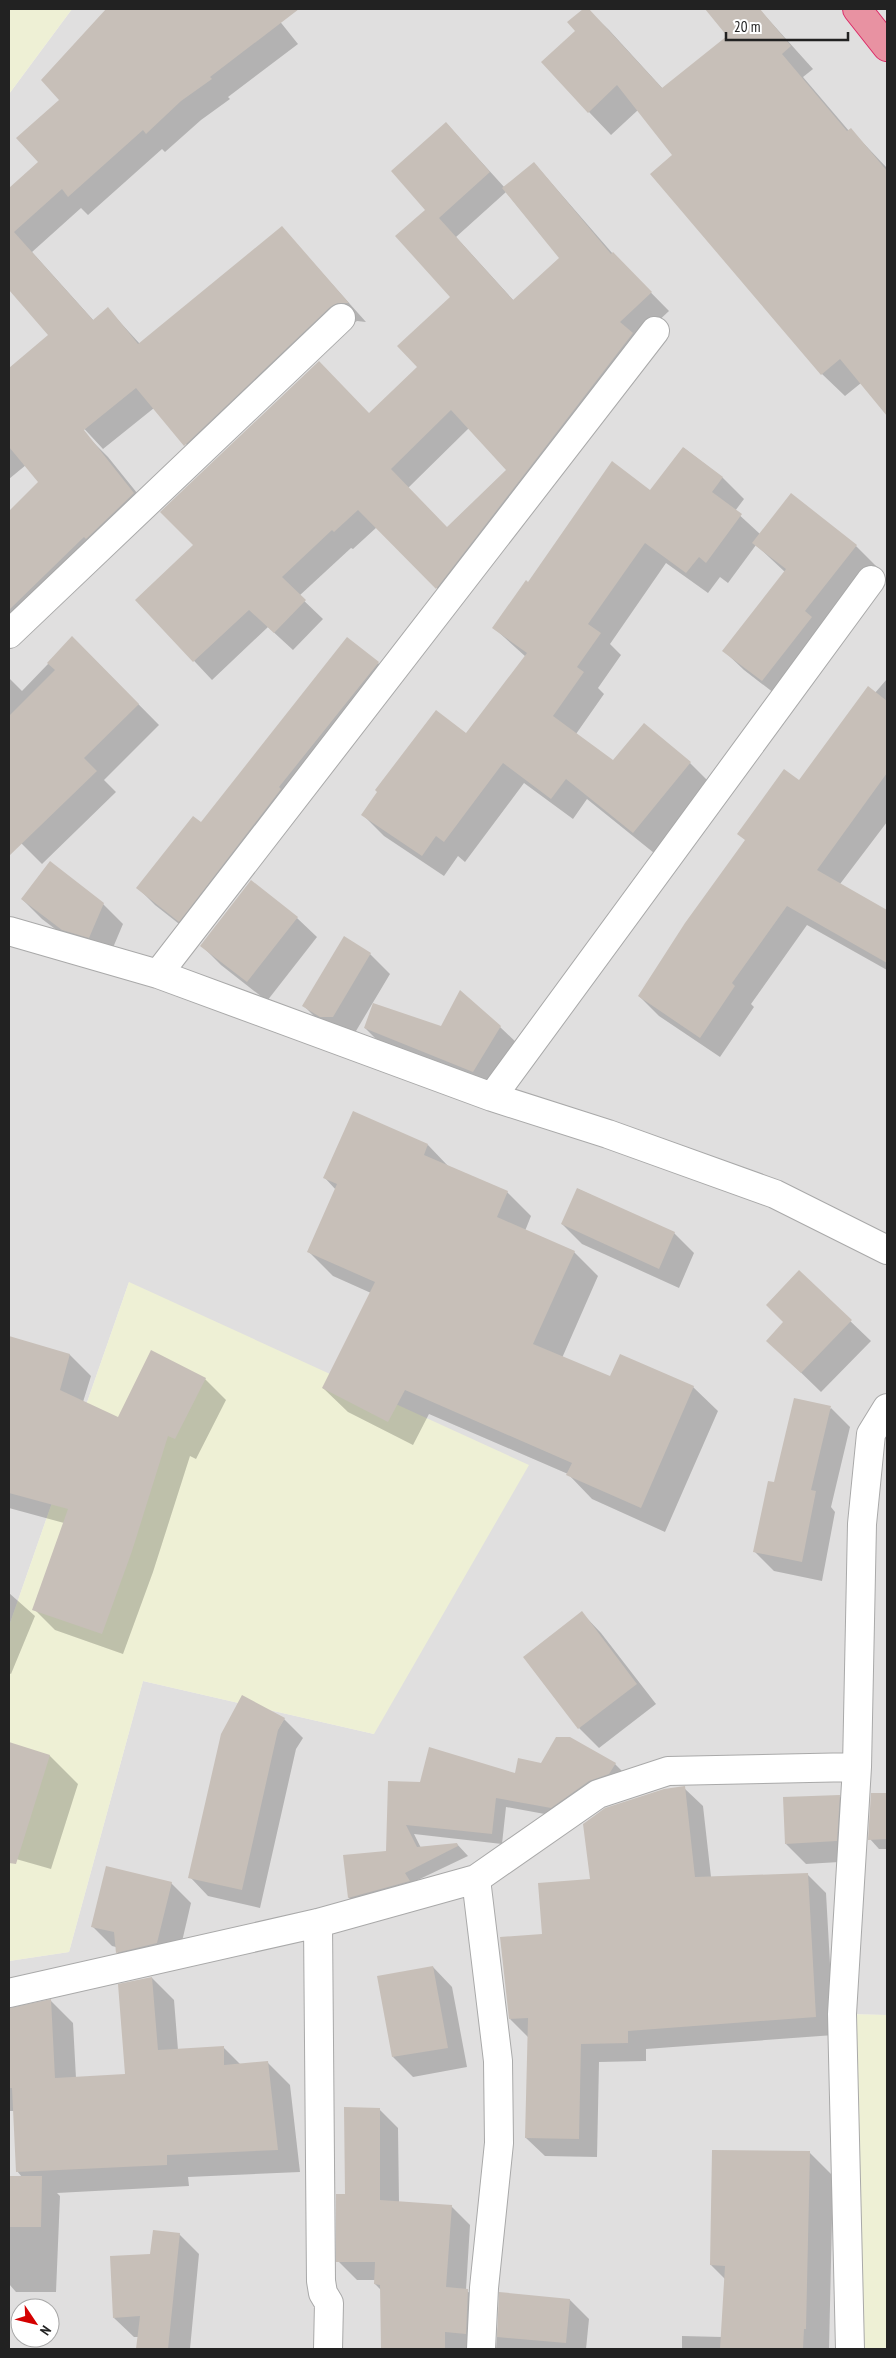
<svg xmlns="http://www.w3.org/2000/svg" width="896" height="2358" font-family="'PT Sans Narrow',sans-serif">
<style>
.residential{fill:#e0dfdf;fill-rule:evenodd}
.farmland{fill:#eef0d5}
.shadow{fill:#0003;fill-rule:evenodd}
.building{fill:#c7bfb8;fill-rule:evenodd}
.lines{fill:none;stroke-linecap:round;stroke-linejoin:round}
.minor-casing{stroke:#a9a9a9;stroke-width:30}
.highway-casing{stroke:#dc2a67;stroke-width:30}
.minor{stroke:#fff;stroke-width:28}
.highway{stroke:#e892a2;stroke-width:28}
</style>
<rect width="100%" height="100%" fill="#f2efe9"/>
<path class="residential" d="M 72,9 L 887,9 L 887,2015 L 843,2014 L 850,2349 L 9,2349 L 9,1961 L 69,1952 L 143,1681 L 374,1734 L 129,1282 L 9,1626 L 9,94 ZM 20,2308 L 50,2308 L 50,2338 L 20,2338 Z"/>
<path class="farmland" d="M 9,9 L 72,9 L 9,94 Z
M 129,1282 L 529,1465 L 374,1734 L 143,1681 L 69,1952 L 9,1961 L 9,1626 Z
M 842,2014 L 887,2015 L 887,2349 L 850,2349 Z"/>
<path class="shadow" d="M 108,9 L 270,9 L 298,44 L 228,97 L 230,99 L 201,120 L 165,152 L 162,149 L 88,215 L 81,208 L 32,252 L 94,321 L 108,309 L 140,344 L 282,228 L 366,322 L 357,321 L 349,326 L 204,464 L 154,408 L 103,449 L 78,422 L 9,479 L 9,369 L 50,335 L 9,289 L 9,190 L 39,162 L 61,100 L 43,80 Z
M 584,9 L 587,9 L 609,30 L 663,89 L 729,36 L 706,9 L 759,9 L 813,69 L 803,77 L 849,131 L 851,130 L 887,168 L 887,279 L 885,280 L 887,283 L 887,412 L 861,383 L 845,396 L 822,374 L 652,174 L 674,155 L 638,110 L 611,135 L 589,112 L 577,31 L 569,22 Z
M 446,123 L 505,188 L 534,163 L 613,254 L 669,311 L 638,340 L 455,606 L 377,527 L 353,549 L 351,548 L 299,596 L 323,619 L 293,650 L 268,627 L 212,680 L 137,600 L 369,415 L 418,367 L 451,297 L 427,210 ZM 506,192 L 560,258 L 514,301 L 456,237 ZM 469,428 L 507,470 L 447,528 L 408,488 Z
M 87,436 L 108,457 L 154,514 L 105,557 L 9,650 L 9,513 Z
M 684,448 L 723,478 L 744,499 L 735,511 L 760,534 L 856,546 L 876,566 L 824,631 L 783,700 L 744,670 L 724,651 L 785,572 L 756,545 L 728,583 L 720,577 L 708,593 L 666,563 L 610,644 L 621,655 L 598,688 L 604,694 L 576,734 L 614,762 L 690,763 L 711,784 L 654,853 L 587,799 L 573,819 L 524,783 L 465,862 L 458,856 L 444,876 L 384,836 L 363,815 L 467,734 L 526,657 L 494,628 L 528,583 L 651,492 Z
M 73,638 L 159,725 L 104,780 L 116,792 L 42,864 L 20,842 L 9,854 L 9,678 L 22,691 Z
M 378,663 L 396,680 L 197,938 L 155,905 L 138,888 L 201,824 Z
M 887,679 L 887,822 L 840,884 L 887,912 L 887,970 L 807,925 L 751,1004 L 754,1007 L 720,1057 L 659,1016 L 639,996 L 799,781 Z
M 22,899 L 103,904 L 123,924 L 109,957 L 83,950 L 42,919 Z
M 297,918 L 317,937 L 267,1001 L 221,965 L 201,945 Z
M 370,954 L 390,974 L 353,1036 L 324,1026 L 304,1006 Z
M 500,1027 L 520,1046 L 493,1091 L 385,1048 L 365,1028 Z
M 428,1145 L 449,1167 L 507,1192 L 531,1216 L 525,1231 L 574,1252 L 598,1276 L 562,1358 L 611,1378 L 693,1387 L 718,1411 L 665,1532 L 592,1499 L 568,1474 L 429,1414 L 413,1445 L 348,1412 L 323,1388 L 371,1293 L 333,1276 L 309,1252 L 336,1190 L 325,1178 Z
M 578,1189 L 674,1233 L 694,1253 L 679,1288 L 582,1244 L 562,1224 Z
M 799,1272 L 871,1341 L 821,1392 L 788,1360 L 785,1323 Z
M 9,1337 L 70,1355 L 91,1376 L 83,1402 L 118,1418 L 205,1379 L 226,1400 L 196,1459 L 190,1456 L 153,1572 L 123,1654 L 55,1630 L 34,1609 L 64,1523 L 9,1508 Z
M 831,1408 L 850,1427 L 831,1507 L 835,1512 L 822,1581 L 774,1571 L 755,1552 L 775,1483 Z
M 9,1593 L 35,1616 L 11,1674 L 9,1673 Z
M 582,1613 L 601,1633 L 656,1704 L 599,1748 L 579,1728 Z
M 284,1719 L 303,1738 L 296,1749 L 260,1908 L 208,1896 L 190,1877 Z
M 9,1743 L 50,1756 L 78,1784 L 51,1869 L 9,1857 Z
M 542,1764 L 615,1764 L 625,1774 L 561,1817 L 506,1807 L 502,1844 L 414,1834 L 421,1848 L 457,1844 L 468,1856 L 359,1908 L 349,1898 L 344,1856 L 387,1852 L 421,1783 L 516,1775 Z
M 684,1788 L 703,1806 L 711,1877 L 808,1875 L 826,1893 L 834,2035 L 646,2049 L 646,2061 L 599,2062 L 597,2157 L 545,2156 L 526,2138 L 529,2038 L 510,2019 L 543,1935 L 591,1880 Z
M 887,1794 L 887,1849 L 879,1849 L 870,1839 L 872,1795 Z
M 839,1796 L 859,1816 L 856,1861 L 806,1864 L 786,1844 Z
M 171,1883 L 191,1903 L 177,1963 L 137,1972 L 117,1952 L 116,1947 L 112,1946 L 92,1926 Z
M 433,1967 L 452,1987 L 467,2067 L 413,2077 L 393,2057 Z
M 152,1978 L 174,2000 L 178,2050 L 223,2047 L 241,2065 L 268,2063 L 290,2085 L 300,2172 L 188,2177 L 189,2186 L 57,2193 L 60,2196 L 56,2292 L 16,2292 L 9,2284 L 9,2177 L 22,2177 L 17,2171 L 14,2111 L 9,2111 L 9,2009 L 51,2001 L 73,2023 L 76,2078 L 126,2076 Z
M 379,2109 L 398,2128 L 399,2202 L 451,2206 L 470,2225 L 466,2290 L 487,2309 L 485,2349 L 382,2349 L 382,2291 L 375,2284 L 375,2280 L 357,2280 L 338,2261 L 346,2196 Z
M 810,2153 L 833,2176 L 829,2349 L 682,2349 L 682,2336 L 722,2337 L 725,2279 L 711,2265 Z
M 179,2234 L 199,2254 L 190,2349 L 137,2349 L 139,2337 L 134,2337 L 114,2318 L 151,2255 Z
M 501,2293 L 570,2300 L 589,2319 L 586,2349 L 496,2349 Z"/>
<path class="building" d="M 106,9 L 299,9 L 210,77 L 212,79 L 181,101 L 146,134 L 143,130 L 68,197 L 62,189 L 14,232 L 93,320 L 108,307 L 138,344 L 282,226 L 349,303 L 338,303 L 330,307 L 184,446 L 136,388 L 84,430 L 134,493 L 86,539 L 84,537 L 9,610 L 9,511 L 38,482 L 9,447 L 9,368 L 48,335 L 9,290 L 9,188 L 38,162 L 16,138 L 59,100 L 41,80 Z
M 583,9 L 589,9 L 662,88 L 727,36 L 705,9 L 760,9 L 791,46 L 782,54 L 847,131 L 851,128 L 887,171 L 887,416 L 840,359 L 821,375 L 650,174 L 672,155 L 617,85 L 588,113 L 541,62 L 575,31 L 567,22 Z
M 446,122 L 490,172 L 439,218 L 513,300 L 559,258 L 502,188 L 534,162 L 611,254 L 613,252 L 652,292 L 620,322 L 633,333 L 436,589 L 358,510 L 334,532 L 332,530 L 282,577 L 306,600 L 274,633 L 249,610 L 193,662 L 135,600 L 193,545 L 160,512 L 319,361 L 369,413 L 417,367 L 397,346 L 450,297 L 395,236 L 425,210 L 391,171 ZM 451,410 L 506,470 L 447,527 L 391,469 Z
M 683,447 L 723,477 L 712,492 L 742,514 L 706,563 L 699,557 L 686,573 L 645,543 L 588,624 L 601,633 L 577,667 L 584,672 L 553,716 L 613,760 L 644,723 L 691,762 L 633,833 L 566,779 L 551,799 L 503,763 L 444,842 L 436,836 L 422,856 L 361,815 L 377,792 L 375,790 L 436,710 L 466,733 L 527,653 L 492,628 L 526,580 L 528,582 L 612,461 L 650,490 Z
M 791,493 L 857,545 L 805,611 L 812,617 L 762,681 L 722,651 L 786,569 L 752,543 Z
M 72,636 L 139,704 L 84,758 L 97,771 L 9,856 L 9,716 L 55,670 L 47,663 Z
M 347,637 L 379,662 L 279,787 L 281,789 L 179,922 L 136,888 L 193,816 L 201,822 Z
M 868,686 L 887,701 L 887,773 L 817,870 L 887,910 L 887,963 L 787,906 L 732,983 L 735,986 L 700,1038 L 638,996 L 685,923 L 745,840 L 737,834 L 784,769 L 799,780 Z
M 50,861 L 104,903 L 89,938 L 62,930 L 21,899 Z
M 251,880 L 298,917 L 247,982 L 200,946 Z
M 344,936 L 371,953 L 333,1017 L 320,1017 L 302,1006 Z
M 460,990 L 501,1026 L 473,1072 L 364,1028 L 373,1003 L 441,1026 Z
M 353,1111 L 428,1144 L 424,1155 L 508,1191 L 497,1217 L 575,1251 L 533,1344 L 610,1376 L 620,1354 L 694,1386 L 641,1508 L 566,1475 L 572,1463 L 405,1390 L 388,1422 L 322,1388 L 375,1282 L 307,1252 L 337,1184 L 323,1178 Z
M 577,1188 L 675,1232 L 659,1269 L 561,1224 Z
M 799,1270 L 852,1320 L 801,1373 L 766,1341 L 783,1322 L 766,1305 Z
M 9,1336 L 70,1354 L 60,1390 L 118,1417 L 151,1350 L 206,1378 L 175,1439 L 168,1436 L 132,1551 L 102,1634 L 32,1610 L 68,1509 L 9,1493 Z
M 794,1398 L 831,1406 L 811,1490 L 816,1491 L 802,1562 L 753,1552 L 768,1481 L 774,1482 Z
M 582,1611 L 637,1684 L 578,1729 L 523,1657 Z
M 242,1695 L 285,1718 L 278,1730 L 242,1890 L 188,1878 L 221,1734 Z
M 556,1737 L 570,1737 L 616,1763 L 609,1774 L 589,1781 L 551,1808 L 496,1798 L 492,1834 L 406,1825 L 417,1847 L 457,1843 L 458,1846 L 405,1873 L 410,1881 L 348,1898 L 343,1855 L 386,1851 L 388,1781 L 420,1782 L 429,1747 L 515,1773 L 518,1758 L 541,1763 Z
M 9,1742 L 50,1755 L 16,1864 L 9,1863 Z
M 685,1786 L 695,1877 L 808,1873 L 816,2017 L 628,2031 L 628,2043 L 581,2044 L 579,2139 L 525,2138 L 528,2018 L 509,2019 L 500,1937 L 542,1934 L 538,1883 L 590,1879 L 583,1824 L 605,1808 L 664,1789 Z
M 871,1793 L 887,1793 L 887,1839 L 868,1840 Z
M 840,1795 L 837,1841 L 785,1844 L 783,1797 Z
M 106,1866 L 172,1882 L 157,1943 L 116,1953 L 114,1932 L 91,1927 Z
M 433,1966 L 448,2048 L 392,2057 L 377,1976 Z
M 152,1977 L 158,2050 L 224,2046 L 224,2065 L 268,2061 L 278,2150 L 167,2155 L 167,2165 L 16,2172 L 12,2088 L 9,2088 L 9,2008 L 51,1999 L 55,2078 L 125,2074 L 118,1984 Z
M 344,2107 L 380,2108 L 380,2200 L 452,2205 L 446,2287 L 468,2289 L 466,2334 L 445,2332 L 445,2349 L 381,2349 L 380,2285 L 374,2284 L 375,2262 L 336,2262 L 336,2194 L 345,2194 Z
M 712,2150 L 810,2151 L 806,2329 L 804,2329 L 803,2348 L 720,2349 L 725,2266 L 710,2265 Z
M 9,2176 L 42,2176 L 41,2227 L 9,2227 Z
M 153,2230 L 180,2233 L 168,2349 L 136,2349 L 140,2316 L 113,2318 L 110,2256 L 150,2254 Z
M 499,2292 L 570,2299 L 566,2343 L 497,2337 Z"/>
<g class="lines">
<defs>
<path id="minor" d="M 9,634 L 341,318
M 9,931 L 158,974 L 492,1097 L 608,1134 L 775,1194 L 887,1250
M 158,974 L 655,331
M 492,1097 L 871,580
M 476,1879 L 498,2061 L 499,2143 L 484,2288 L 481,2349
M 318,1923 L 321,2281 L 323,2293 L 329,2303 L 328,2349
M 9,1993 L 318,1923 L 476,1879 L 598,1794 L 668,1771 L 857,1767
M 850,2349 L 842,2014 L 857,1767 L 862,1524 L 871,1434 L 887,1408"/>
<path id="highway" d="M 857,9 L 887,47"/>
</defs>
<use href="#minor" class="minor-casing"/>
<use href="#highway" class="highway-casing"/>
<use href="#minor" class="minor"/>
<use href="#highway" class="highway"/>
</g>
<rect width="896" height="2358" fill="none" stroke="#222222" stroke-width="20"/>
<g transform="translate(35 2323) rotate(125)"><circle r="24" fill="#ffffff" stroke="#a7a7a7"/>
<path d="M0-4L9 19L0 12L-9 19Z" fill="#d40000"/>
<text y="-8" font-size="14" font-weight="bold" text-anchor="middle" fill="#222222">N</text>
</g>
<path d="M726 32v8h122v-8" fill="none" stroke="#222222" stroke-width="2.5"/>
<text x="734" y="32" font-size="15" fill="#222222" stroke="#ffffff" stroke-width="4" paint-order="stroke">20 m</text>
</svg>
